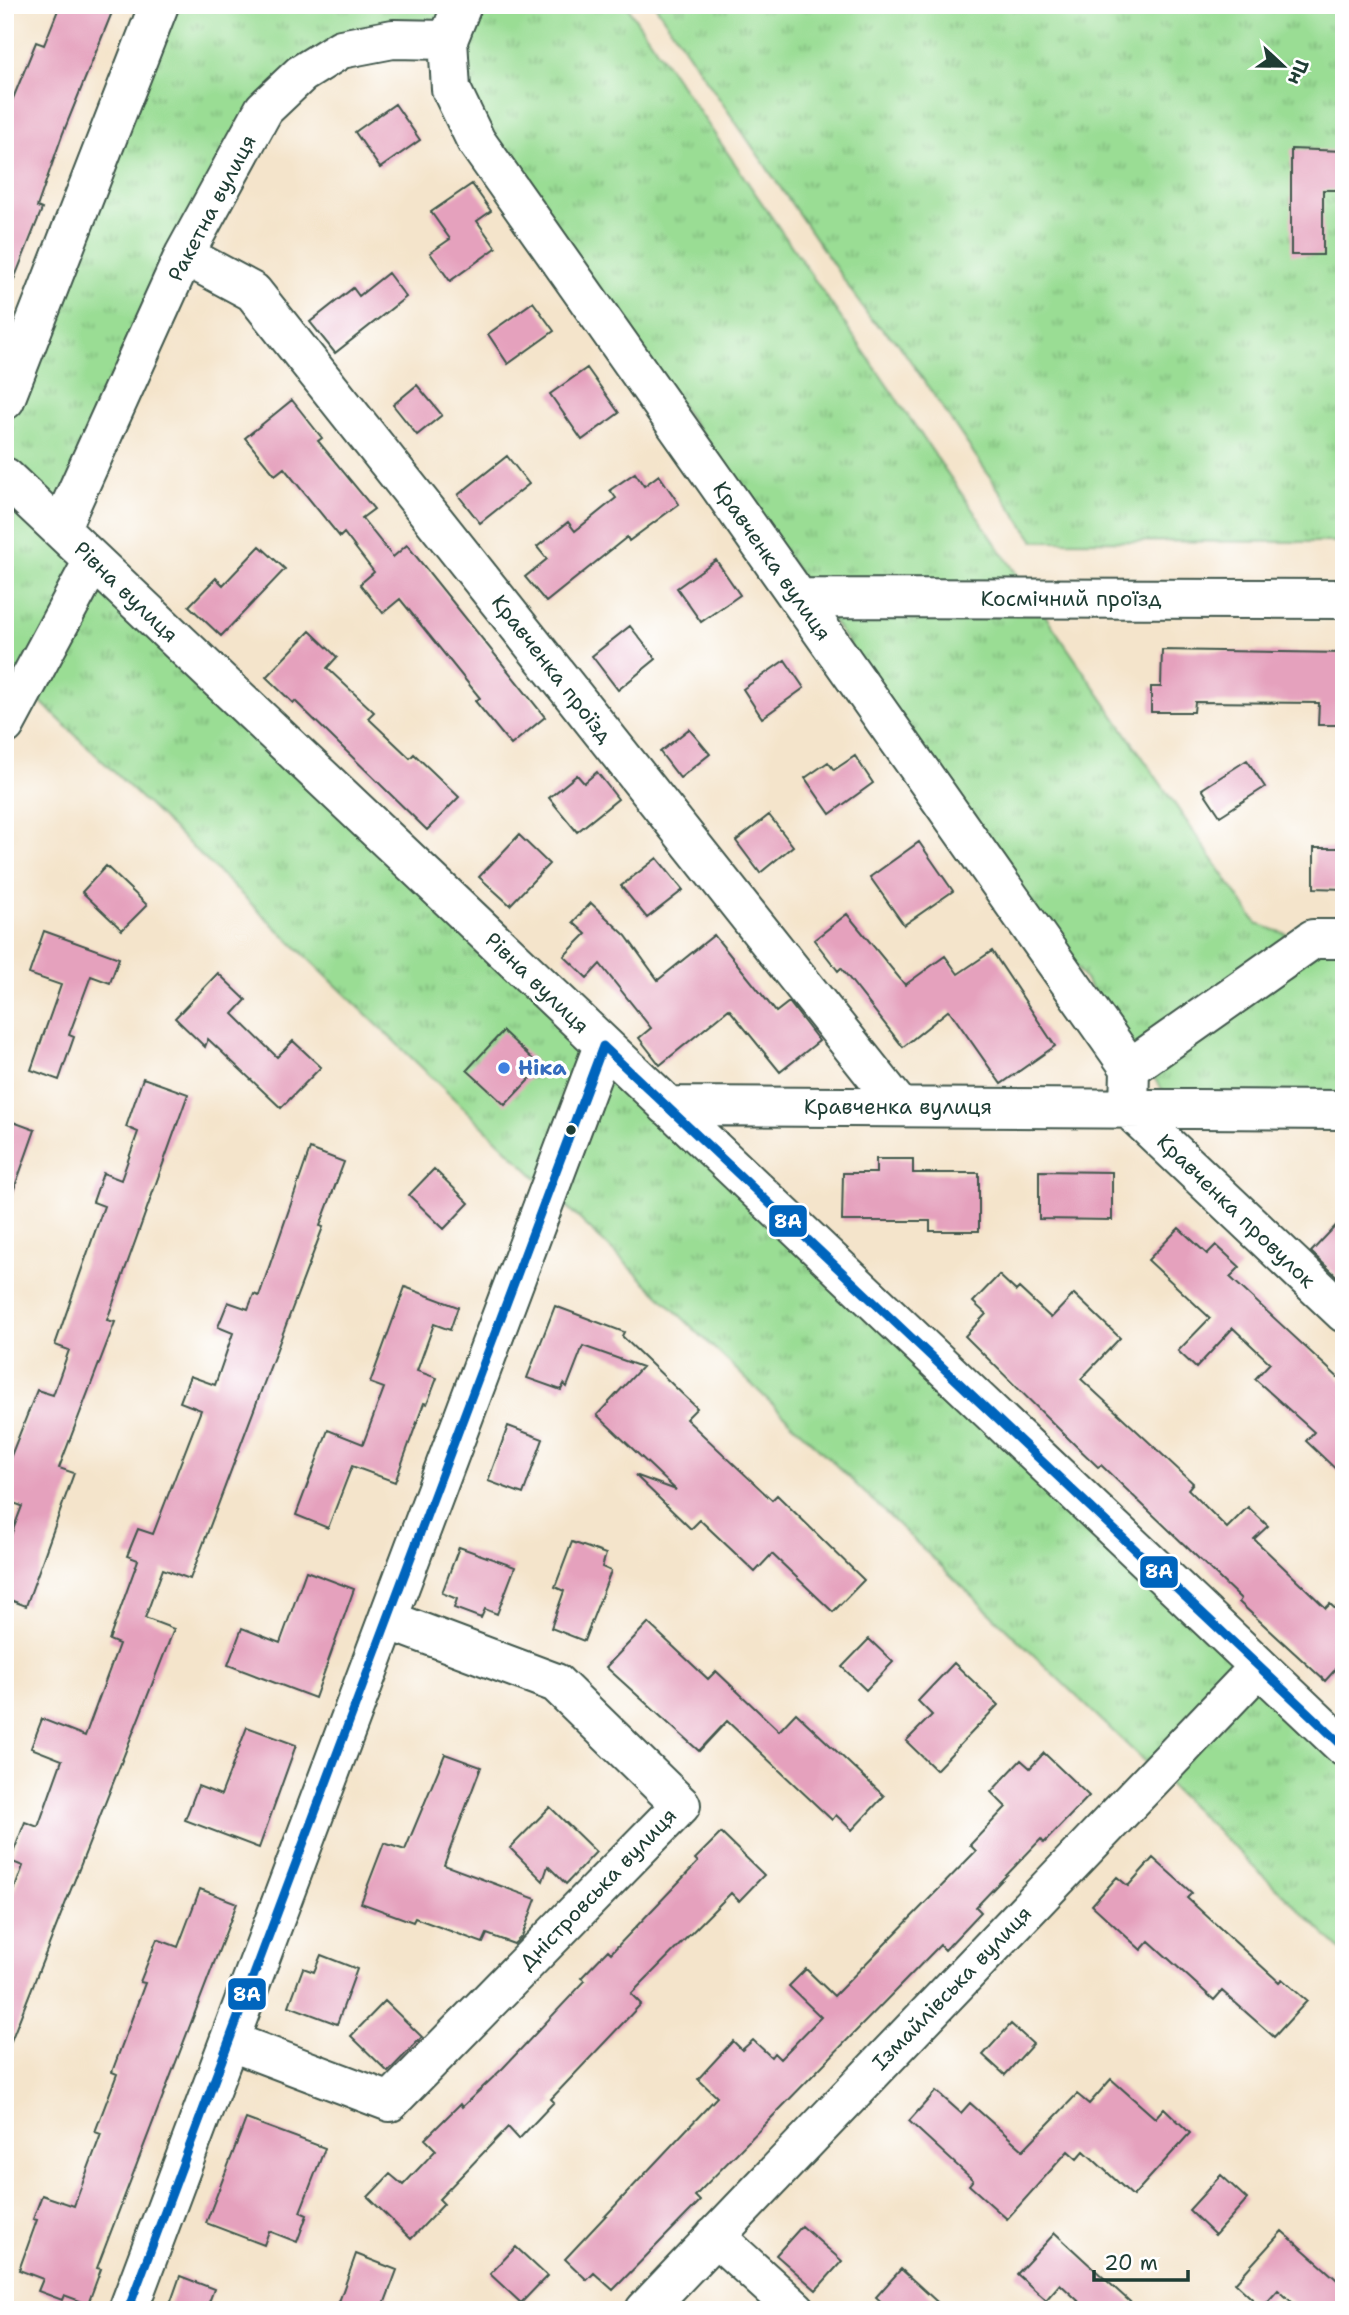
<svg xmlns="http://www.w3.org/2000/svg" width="1349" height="2315" font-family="'Shantell Sans',sans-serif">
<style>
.grass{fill:url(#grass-tufts);stroke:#5c8d64;stroke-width:2}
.building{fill:#e5a1bd}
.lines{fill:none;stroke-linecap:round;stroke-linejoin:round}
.minor-casing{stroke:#3f564b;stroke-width:42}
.minor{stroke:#fff;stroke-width:38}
.bus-1-casing{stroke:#fff;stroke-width:14}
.bus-1{stroke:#0065bd;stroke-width:9}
.shop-dot{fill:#3f7fe0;stroke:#fff;stroke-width:2.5}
.bus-dot{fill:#1f3d34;stroke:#fff;stroke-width:2.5}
.labels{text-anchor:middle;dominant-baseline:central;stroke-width:7;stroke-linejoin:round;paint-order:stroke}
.street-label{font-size:21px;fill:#1f3d34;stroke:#fff}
.shop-label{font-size:21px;font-weight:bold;fill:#366cbe;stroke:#fff;text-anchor:start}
.line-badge{stroke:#fff;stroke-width:2.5}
.badge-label{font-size:19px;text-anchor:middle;font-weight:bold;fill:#fff}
</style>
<defs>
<pattern id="grass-tufts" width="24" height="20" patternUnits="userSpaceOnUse" patternTransform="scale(1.75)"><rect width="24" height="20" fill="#9add94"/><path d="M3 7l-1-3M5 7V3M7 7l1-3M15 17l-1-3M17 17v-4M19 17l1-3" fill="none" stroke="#7db47a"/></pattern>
</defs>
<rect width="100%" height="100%" fill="#fff"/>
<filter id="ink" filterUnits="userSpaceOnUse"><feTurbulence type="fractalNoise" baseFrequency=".0143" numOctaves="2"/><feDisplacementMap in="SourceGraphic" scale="14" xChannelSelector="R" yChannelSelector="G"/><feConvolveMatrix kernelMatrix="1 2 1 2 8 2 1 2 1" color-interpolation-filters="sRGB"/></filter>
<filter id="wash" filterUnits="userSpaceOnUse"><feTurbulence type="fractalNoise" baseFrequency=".00686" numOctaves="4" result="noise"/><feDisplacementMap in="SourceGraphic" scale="28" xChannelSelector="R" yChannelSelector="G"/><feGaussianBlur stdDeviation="1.57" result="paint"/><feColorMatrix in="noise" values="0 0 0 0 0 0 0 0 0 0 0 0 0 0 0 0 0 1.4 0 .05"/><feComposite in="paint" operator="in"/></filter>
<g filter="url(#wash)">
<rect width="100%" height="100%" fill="#f4e4cb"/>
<path class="grass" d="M 170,5 L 626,5 L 1257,924 L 1330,949 L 1344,949 L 1344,1094 L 1164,1092 L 491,135 L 467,82 L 461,33 L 293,65 L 50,529 L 1344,1756 L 1344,1953 L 16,678 L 5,699 L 5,429 Z
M 655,5 L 1344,5 L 1344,542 L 1034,541 L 898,343 L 870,318 Z"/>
<g id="blocks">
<path class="building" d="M 60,5 L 115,5 L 63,133 L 37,207 L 42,209 L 7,297 L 5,118 L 36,42 L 44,45 Z
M 395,104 L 420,140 L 380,168 L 355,132 Z
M 1291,149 L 1344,151 L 1344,190 L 1323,190 L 1323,255 L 1291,255 Z
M 472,184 L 491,211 L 477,221 L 496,248 L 450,281 L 430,253 L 450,239 L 431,212 Z
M 388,273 L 406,297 L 335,353 L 310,322 L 353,288 L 359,296 Z
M 533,302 L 554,331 L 508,364 L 488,334 Z
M 587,368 L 619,413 L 582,440 L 550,394 Z
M 417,385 L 442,415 L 417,435 L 393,405 Z
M 292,400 L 322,438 L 318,441 L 374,509 L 362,518 L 393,557 L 407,545 L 545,717 L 511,745 L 475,701 L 480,698 L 400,599 L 383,613 L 360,584 L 374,572 L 344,533 L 340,537 L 284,468 L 275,475 L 245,438 Z
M 507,456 L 529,484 L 480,523 L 458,495 Z
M 635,473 L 644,486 L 659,475 L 679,504 L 629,541 L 627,537 L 546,602 L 525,577 L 547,559 L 537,547 L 568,522 L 575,531 L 616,498 L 610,490 Z
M 260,546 L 285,569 L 221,636 L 189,606 L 216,578 L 223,585 Z
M 716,560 L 740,595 L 701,622 L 677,588 Z
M 630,626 L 656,659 L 618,690 L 592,656 Z
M 310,631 L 337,657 L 327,668 L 374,712 L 368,718 L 410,758 L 414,754 L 459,797 L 427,830 L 295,701 L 293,703 L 266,677 Z
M 1162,650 L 1344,653 L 1344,725 L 1318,725 L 1319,703 L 1195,702 L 1194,712 L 1151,712 L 1151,687 L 1161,687 Z
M 785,660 L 804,688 L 762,718 L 743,689 Z
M 689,729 L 710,754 L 680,778 L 660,752 Z
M 855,756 L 873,783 L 830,814 L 805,778 L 828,762 L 834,770 Z
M 1247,760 L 1265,787 L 1220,816 L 1202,789 Z
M 597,772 L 618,799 L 577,832 L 549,798 L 577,775 L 584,783 Z
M 769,815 L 793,846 L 760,873 L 736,841 Z
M 519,835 L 549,864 L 510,905 L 479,877 Z
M 919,842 L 953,891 L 904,925 L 870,877 Z
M 1314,848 L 1344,848 L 1344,889 L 1314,888 Z
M 657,858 L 683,890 L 647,918 L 621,886 Z
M 106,866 L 147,905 L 122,930 L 82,892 Z
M 591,903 L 626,936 L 658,980 L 714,935 L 776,1012 L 789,1002 L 819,1041 L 780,1072 L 729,1009 L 660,1065 L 639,1038 L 651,1028 L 600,964 L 587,978 L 564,956 L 586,934 L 573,922 Z
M 847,914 L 905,985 L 945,956 L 958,974 L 992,951 L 1055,1046 L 1001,1084 L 949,1010 L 903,1047 L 841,968 L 838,971 L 814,940 Z
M 44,931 L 119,958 L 110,983 L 91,976 L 69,1035 L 74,1037 L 59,1080 L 31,1070 L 61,985 L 29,974 Z
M 218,973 L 246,1000 L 233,1014 L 277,1057 L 293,1041 L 321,1067 L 281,1108 L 208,1039 L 205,1047 L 175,1018 Z
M 503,1031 L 541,1067 L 505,1105 L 467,1070 Z
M 143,1078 L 188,1094 L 107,1320 L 115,1322 L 59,1468 L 74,1473 L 26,1606 L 5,1598 L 5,1551 L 22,1506 L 5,1500 L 5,1471 L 37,1390 L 53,1395 L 69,1350 L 55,1345 L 104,1206 L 93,1202 L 103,1173 L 121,1180 L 138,1132 L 126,1127 Z
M 5,1119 L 35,1130 L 9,1203 L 5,1202 Z
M 310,1149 L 344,1162 L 320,1226 L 323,1227 L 190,1579 L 163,1569 L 145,1618 L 174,1629 L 5,2056 L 5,1915 L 23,1866 L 10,1861 L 25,1822 L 38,1827 L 62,1760 L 31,1748 L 42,1719 L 85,1736 L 119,1644 L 109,1640 L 138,1560 L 127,1556 L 138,1529 L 153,1534 L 201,1410 L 180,1402 L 190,1376 L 215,1385 L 233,1333 L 218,1327 L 228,1302 L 248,1309 L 254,1294 L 259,1296 Z
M 876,1159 L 913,1159 L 913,1173 L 979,1173 L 979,1231 L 930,1231 L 930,1221 L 842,1221 L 843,1173 L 876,1173 Z
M 434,1169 L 469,1203 L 444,1229 L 409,1195 Z
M 1039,1171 L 1112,1172 L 1112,1220 L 1039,1219 Z
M 1344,1217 L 1344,1283 L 1311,1252 Z
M 1179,1228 L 1207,1254 L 1216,1245 L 1240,1267 L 1230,1277 L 1344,1383 L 1344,1477 L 1306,1441 L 1314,1432 L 1255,1379 L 1270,1363 L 1233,1328 L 1196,1368 L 1178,1351 L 1210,1318 L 1148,1260 Z
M 999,1275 L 1016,1291 L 1019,1288 L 1051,1318 L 1074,1294 L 1120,1338 L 1081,1379 L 1193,1483 L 1188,1489 L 1227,1528 L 1248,1507 L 1268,1526 L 1254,1539 L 1326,1608 L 1330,1604 L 1344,1617 L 1344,1660 L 1325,1681 L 1239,1602 L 1241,1599 L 1101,1465 L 1098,1467 L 1075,1445 L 965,1336 L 986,1314 L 973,1302 Z
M 405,1287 L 458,1307 L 450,1330 L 434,1324 L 417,1371 L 437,1378 L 427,1404 L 424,1403 L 395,1482 L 352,1466 L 328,1528 L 296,1515 L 328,1430 L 363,1444 L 384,1388 L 370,1383 Z
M 555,1306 L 624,1332 L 622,1336 L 697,1408 L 686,1419 L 772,1500 L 777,1495 L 864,1580 L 833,1612 L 772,1554 L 755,1572 L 700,1520 L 691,1529 L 635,1475 L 676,1490 L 597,1415 L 642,1367 L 583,1346 L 567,1387 L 564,1384 L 561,1390 L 527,1378 Z
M 508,1426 L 543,1439 L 523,1494 L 488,1481 Z
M 572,1542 L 606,1554 L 602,1567 L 611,1571 L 584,1641 L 551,1628 L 564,1591 L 555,1587 Z
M 459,1547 L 515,1567 L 497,1614 L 485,1609 L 481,1618 L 454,1608 L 457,1599 L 442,1593 Z
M 306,1571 L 354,1589 L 315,1698 L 228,1665 L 242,1628 L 280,1643 Z
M 648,1623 L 708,1679 L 716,1671 L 779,1731 L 796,1713 L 884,1796 L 852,1830 L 836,1815 L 832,1820 L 727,1721 L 699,1751 L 606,1667 Z
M 869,1639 L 893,1662 L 866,1690 L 842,1667 Z
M 954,1663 L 998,1705 L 936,1770 L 906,1741 L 932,1715 L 918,1701 Z
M 247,1727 L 296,1745 L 259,1848 L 185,1820 L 198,1786 L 221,1795 Z
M 1044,1753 L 1089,1796 L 1044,1843 L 1041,1839 L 976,1907 L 981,1912 L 945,1950 L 940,1945 L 695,2196 L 700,2201 L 613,2290 L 594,2273 L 587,2280 L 565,2259 L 717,2097 L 698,2079 L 733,2041 L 742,2050 L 753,2040 L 771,2057 L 774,2053 L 780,2059 L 821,2017 L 789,1986 L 806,1969 L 834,1996 L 976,1851 L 970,1845 L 1006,1807 L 991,1792 L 1021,1760 L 1030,1768 Z
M 445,1754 L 481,1767 L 444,1865 L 536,1899 L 522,1936 L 514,1944 L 487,1934 L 483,1943 L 415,1918 L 413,1922 L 361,1903 L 384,1843 L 405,1850 Z
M 550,1807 L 596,1852 L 566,1884 L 548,1866 L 543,1881 L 510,1848 Z
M 721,1833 L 764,1875 L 739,1901 L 731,1893 L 631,1994 L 641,2004 L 551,2099 L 554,2102 L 519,2139 L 508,2127 L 439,2199 L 444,2204 L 411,2239 L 368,2197 L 390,2174 L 403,2185 L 436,2150 L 425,2139 L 460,2104 L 462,2107 L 503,2068 L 585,1981 L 581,1978 L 608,1950 L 611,1953 L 698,1862 L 695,1859 Z
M 1153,1858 L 1192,1893 L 1187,1898 L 1279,1982 L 1282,1979 L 1307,2001 L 1274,2037 L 1222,1991 L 1214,2000 L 1149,1941 L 1141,1950 L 1092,1905 L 1117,1877 L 1128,1886 Z
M 200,1889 L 237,1903 L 97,2268 L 101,2269 L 88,2304 L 64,2295 L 62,2300 L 38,2291 L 43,2279 L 19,2270 L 37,2220 L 33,2219 L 42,2195 L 74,2206 L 101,2134 L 95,2132 L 117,2074 L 112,2072 L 145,1983 L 140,1982 L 157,1939 L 178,1947 Z
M 321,1955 L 357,1969 L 337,2024 L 289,2006 L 303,1968 L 314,1972 Z
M 385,2001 L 422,2037 L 388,2072 L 351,2036 Z
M 1011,2024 L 1033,2044 L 1005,2075 L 983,2055 Z
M 1111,2079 L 1155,2118 L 1164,2108 L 1190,2133 L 1133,2196 L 1084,2151 L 1077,2159 L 1068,2151 L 1007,2219 L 969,2185 L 973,2180 L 909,2121 L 936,2091 L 961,2113 L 970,2103 L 1023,2150 L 1077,2094 L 1089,2104 Z
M 246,2119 L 325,2148 L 300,2212 L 307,2215 L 297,2242 L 269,2231 L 264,2245 L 206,2223 Z
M 1221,2175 L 1247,2199 L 1215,2235 L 1189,2210 Z
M 802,2226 L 842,2261 L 816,2290 L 776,2255 Z
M 1282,2231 L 1344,2286 L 1344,2310 L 1301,2310 L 1278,2290 L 1262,2308 L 1235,2283 Z
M 1055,2233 L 1083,2259 L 1139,2310 L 1088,2310 L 1060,2284 L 1046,2300 L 1017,2274 Z
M 516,2247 L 547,2276 L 521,2303 L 490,2274 Z
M 356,2254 L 397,2270 L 382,2310 L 361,2310 L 339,2302 Z
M 901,2269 L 946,2310 L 890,2310 L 876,2297 Z
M 180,2276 L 214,2289 L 206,2310 L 168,2310 Z"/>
</g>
</g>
<g filter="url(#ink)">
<use href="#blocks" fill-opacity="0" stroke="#3f564b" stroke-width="2"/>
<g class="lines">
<defs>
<path id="minor" d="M 462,5 L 448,40 L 451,89 L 476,141 L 1130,1068 L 1129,1109 L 1344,1313
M 184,255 L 253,292 L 900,1107
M 5,400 L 159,5
M 5,477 L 1344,1747
M 60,529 L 184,255 L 264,109 L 301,74 L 341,49 L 393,39 L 448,40
M 799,598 L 1344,599
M 5,725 L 93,561
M 1130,1068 L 1313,939 L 1344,939
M 667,1106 L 1344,1110
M 229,2041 L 390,2102 L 681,1805 L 556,1683 L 388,1620
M 715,2236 L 796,2310
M 128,2310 L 603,1046
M 645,2310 L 1259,1667"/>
</defs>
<use href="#minor" class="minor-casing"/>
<use href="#minor" class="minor"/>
<defs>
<path id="bus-1" d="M 603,1046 L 1344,1747
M 128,2310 L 603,1046"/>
</defs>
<use href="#bus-1" class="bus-1-casing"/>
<use href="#bus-1" class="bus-1"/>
</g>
</g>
<circle class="shop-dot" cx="504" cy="1068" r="7"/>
<circle class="bus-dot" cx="571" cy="1130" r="6"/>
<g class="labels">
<g class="street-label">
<text transform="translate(212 208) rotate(-62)">Ракетна вулиця</text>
<text transform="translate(772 561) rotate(55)">Кравченка вулиця</text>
<text transform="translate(126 592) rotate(44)">Рівна вулиця</text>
<text x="1071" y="599">Космічний проїзд</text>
<text transform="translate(552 669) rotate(52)">Кравченка проїзд</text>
<text transform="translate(537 983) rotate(44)">Рівна вулиця</text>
<text x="898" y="1107">Кравченка вулиця</text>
<text transform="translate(1236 1211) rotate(44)">Кравченка провулок</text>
<text transform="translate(598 1889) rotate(-46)">Дністровська вулиця</text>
<text transform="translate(952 1988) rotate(-46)">Ізмайлівська вулиця</text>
</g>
<g class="shop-label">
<text x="518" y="1068">Ніка</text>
</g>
</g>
<g class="line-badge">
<rect x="768" y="1204" width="40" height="34" rx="7" fill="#0065bd"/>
<rect x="1139" y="1555" width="40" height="34" rx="7" fill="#0065bd"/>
<rect x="227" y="1977" width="40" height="34" rx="7" fill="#0065bd"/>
</g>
<g class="badge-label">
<text x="788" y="1228">8А</text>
<text x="1159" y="1578">8А</text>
<text x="247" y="2001">8А</text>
</g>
<rect width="1349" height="2315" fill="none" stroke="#fff" stroke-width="28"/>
<g transform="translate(1283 66) rotate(112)" stroke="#ffffff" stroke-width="5" paint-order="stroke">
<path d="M0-5L12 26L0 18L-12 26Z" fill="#1f3d34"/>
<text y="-10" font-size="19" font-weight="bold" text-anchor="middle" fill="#1f3d34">Пн</text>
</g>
<path d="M1094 2270v10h94v-10" fill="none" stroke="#1f3d34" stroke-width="3.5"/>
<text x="1104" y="2270" font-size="21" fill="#1f3d34" stroke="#ffffff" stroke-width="5" paint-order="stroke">20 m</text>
</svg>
